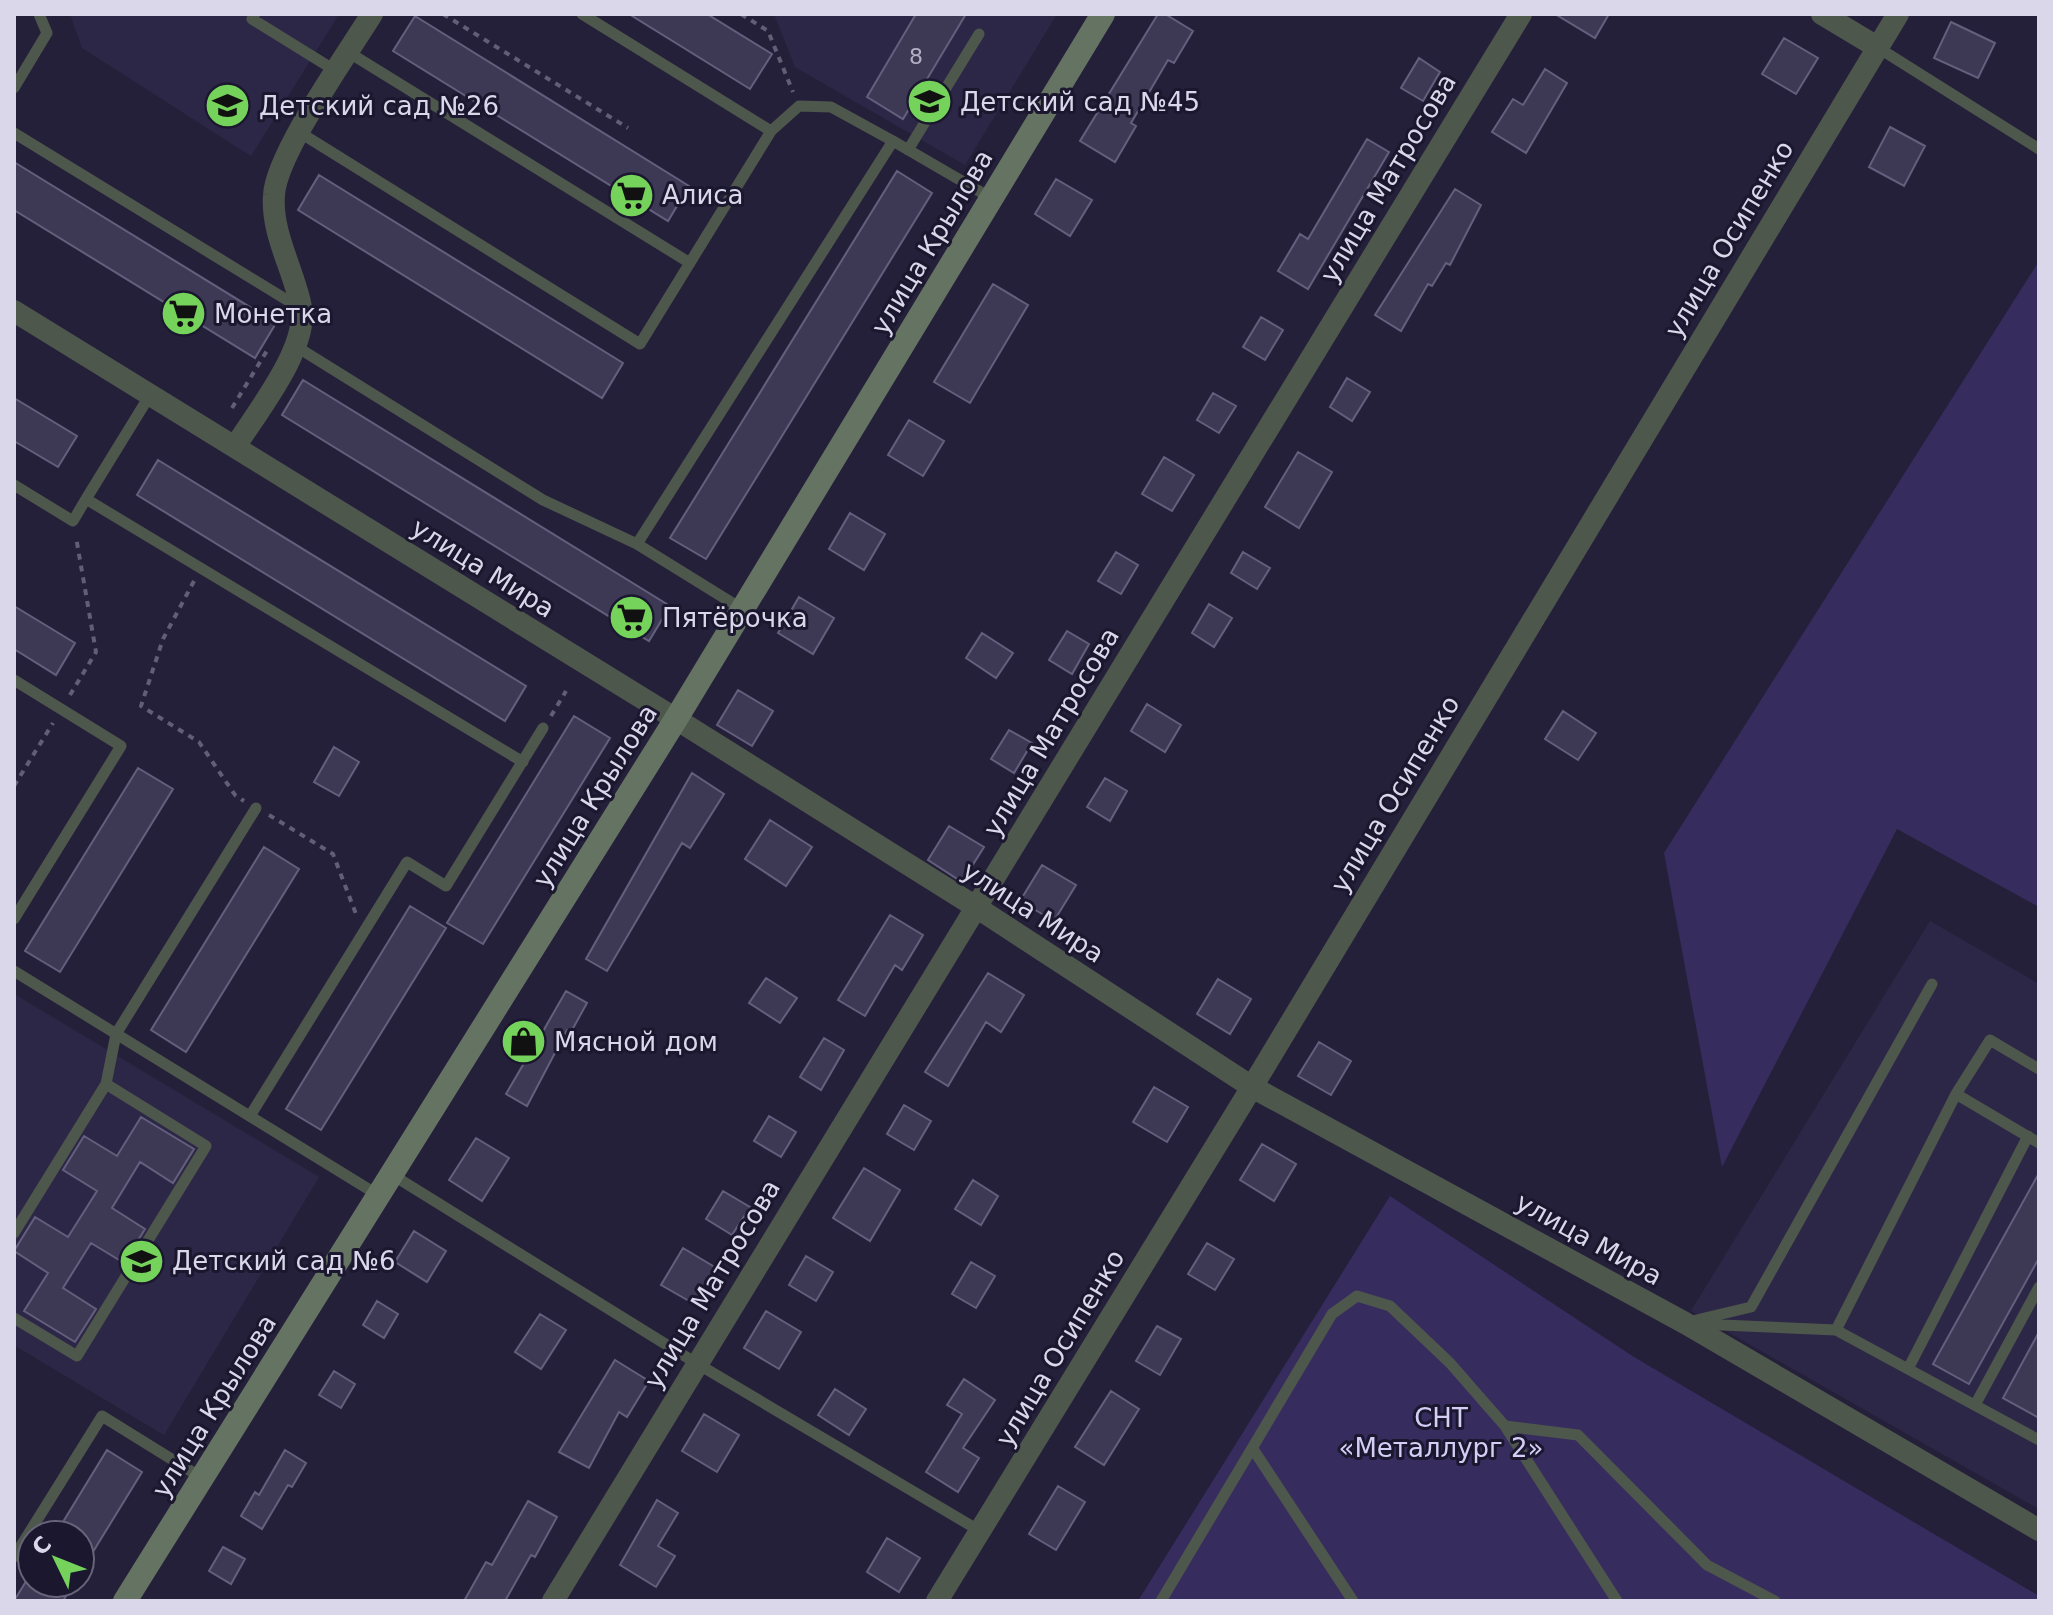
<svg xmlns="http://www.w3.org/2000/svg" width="2053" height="1615" font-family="'DejaVu Sans',sans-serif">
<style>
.built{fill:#2d2747}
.green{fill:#372c5e}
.building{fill:#3d3955;stroke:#635f7d;stroke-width:2}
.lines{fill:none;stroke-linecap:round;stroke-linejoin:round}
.path{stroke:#625e75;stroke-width:4;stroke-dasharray:6 6;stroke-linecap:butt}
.lane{stroke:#4e574c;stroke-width:11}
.street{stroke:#4e574c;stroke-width:22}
.secondary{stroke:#657362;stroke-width:24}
.labels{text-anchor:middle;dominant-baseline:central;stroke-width:6;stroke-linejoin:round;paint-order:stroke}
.number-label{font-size:22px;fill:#b2b0c4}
.poi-label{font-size:26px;fill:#d9d7e9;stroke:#1b172f;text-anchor:start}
.street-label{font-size:26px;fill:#d9d7e9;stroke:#1b172f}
.park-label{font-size:26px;fill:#d3cef5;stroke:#1b172f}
</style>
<rect width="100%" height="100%" fill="#25203a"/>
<path class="built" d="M 70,14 L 339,14 L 251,156 L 82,48 Z
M 774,14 L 1057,14 L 965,165 L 795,67 Z
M 1930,921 L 2039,984 L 2039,1509 L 1691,1311 Z
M 14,994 L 319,1177 L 164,1435 L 14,1345 Z"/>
<path class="green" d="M 2039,261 L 2039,907 L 1897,829 L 1722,1167 L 1664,853 Z
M 1390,1196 L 1634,1357 L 2039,1596 L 2039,1601 L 1138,1601 Z"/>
<path class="building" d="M 629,14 L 707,14 L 772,54 L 750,89 Z
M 916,14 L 966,14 L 903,119 L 867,97 Z
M 1158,14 L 1165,14 L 1193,31 L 1174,63 L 1168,60 L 1131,123 L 1136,126 L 1115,162 L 1080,141 Z
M 1555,14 L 1609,14 L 1595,38 Z
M 415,16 L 689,186 L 668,221 L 393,51 Z
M 1951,22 L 1995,43 L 1978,78 L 1934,58 Z
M 1784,38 L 1818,58 L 1796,94 L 1762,74 Z
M 1419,58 L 1440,72 L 1423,101 L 1401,88 Z
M 1545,69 L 1567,83 L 1526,153 L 1492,132 L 1513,99 L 1523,105 Z
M 1890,127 L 1925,146 L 1904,186 L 1869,167 Z
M 1367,139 L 1389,152 L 1308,289 L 1278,271 L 1300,234 L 1308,239 Z
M 14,162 L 276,323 L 255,358 L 14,210 Z
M 897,171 L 932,193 L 706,559 L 670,538 Z
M 319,175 L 623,363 L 602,398 L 298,210 Z
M 1056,179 L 1092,200 L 1070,236 L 1035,214 Z
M 1455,189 L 1481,205 L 1450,265 L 1446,263 L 1432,286 L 1428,284 L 1401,331 L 1375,315 Z
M 993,284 L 1028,305 L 970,403 L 934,382 Z
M 1261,317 L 1283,330 L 1265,360 L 1243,347 Z
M 1347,378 L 1370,392 L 1352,421 L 1330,407 Z
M 303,380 L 670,606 L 649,641 L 282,415 Z
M 1213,393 L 1236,406 L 1219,433 L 1197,420 Z
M 14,398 L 77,436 L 58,467 L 14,441 Z
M 909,420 L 944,441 L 923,476 L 888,455 Z
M 1298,452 L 1332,472 L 1299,528 L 1265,507 Z
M 1164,457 L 1194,475 L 1172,511 L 1142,494 Z
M 158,460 L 526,686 L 505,721 L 137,495 Z
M 850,513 L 885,534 L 864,570 L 829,549 Z
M 1116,552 L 1138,565 L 1121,594 L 1098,581 Z
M 1243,552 L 1270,568 L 1257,589 L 1231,573 Z
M 799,597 L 834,618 L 813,654 L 778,633 Z
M 1209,604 L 1232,618 L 1214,647 L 1192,633 Z
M 14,606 L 75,643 L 56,675 L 14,649 Z
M 1067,631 L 1089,644 L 1072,674 L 1049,660 Z
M 982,633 L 1013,653 L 996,678 L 966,658 Z
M 738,690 L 773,711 L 752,746 L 717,725 Z
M 1147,704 L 1181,725 L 1165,752 L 1131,731 Z
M 1563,711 L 1596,733 L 1578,760 L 1545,739 Z
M 574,716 L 610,738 L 483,944 L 447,923 Z
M 1009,730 L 1032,743 L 1014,773 L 991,759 Z
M 334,747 L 359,762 L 339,796 L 314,782 Z
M 138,768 L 173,789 L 60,972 L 25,951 Z
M 692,773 L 724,794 L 690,848 L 682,843 L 607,971 L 586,959 Z
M 1105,778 L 1127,791 L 1110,821 L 1087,807 Z
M 770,820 L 812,847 L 786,886 L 745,859 Z
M 949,826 L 984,847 L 962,882 L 928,860 Z
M 264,847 L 299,869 L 186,1052 L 151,1030 Z
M 1042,865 L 1076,885 L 1054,921 L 1020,901 Z
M 410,906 L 446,928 L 321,1130 L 286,1109 Z
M 890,915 L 923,935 L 902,970 L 895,965 L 865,1016 L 838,1000 Z
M 988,973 L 1024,995 L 1001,1032 L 986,1022 L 948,1086 L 925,1072 Z
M 766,978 L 797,998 L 780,1023 L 749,1003 Z
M 1218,979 L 1251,999 L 1230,1034 L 1197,1014 Z
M 566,991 L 587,1003 L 571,1032 L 567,1030 L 527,1106 L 506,1094 L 527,1058 L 512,1049 L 527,1024 L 542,1033 Z
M 824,1038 L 844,1050 L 821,1090 L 800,1077 Z
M 1319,1042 L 1351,1061 L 1331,1095 L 1298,1076 Z
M 1154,1087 L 1188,1107 L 1167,1142 L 1133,1122 Z
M 904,1105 L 931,1121 L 914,1150 L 887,1134 Z
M 769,1116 L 796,1132 L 781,1157 L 754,1141 Z
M 141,1117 L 194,1149 L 173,1183 L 140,1162 L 112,1208 L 145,1229 L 124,1263 L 91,1243 L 63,1288 L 96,1309 L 75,1342 L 24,1311 L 48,1273 L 14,1251 L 35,1217 L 68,1237 L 97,1191 L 63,1170 L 84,1136 L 117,1156 Z
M 476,1138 L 509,1158 L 482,1201 L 449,1180 Z
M 1262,1144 L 1296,1164 L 1274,1201 L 1240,1180 Z
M 864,1168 L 900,1190 L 870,1241 L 833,1218 Z
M 2039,1173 L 2039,1258 L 1969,1384 L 1933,1364 Z
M 973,1180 L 998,1196 L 981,1225 L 955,1209 Z
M 723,1191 L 750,1207 L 732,1235 L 706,1219 Z
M 414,1231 L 446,1251 L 427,1282 L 395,1262 Z
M 1207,1243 L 1234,1259 L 1215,1290 L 1188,1274 Z
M 683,1248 L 718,1269 L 696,1305 L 661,1285 Z
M 806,1256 L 833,1272 L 816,1301 L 789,1285 Z
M 971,1262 L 995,1276 L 976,1308 L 952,1294 Z
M 377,1301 L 398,1314 L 384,1338 L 363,1325 Z
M 766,1311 L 801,1332 L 779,1369 L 744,1348 Z
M 540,1314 L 566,1330 L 541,1369 L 515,1352 Z
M 1157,1326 L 1181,1339 L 1160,1375 L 1136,1361 Z
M 2039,1332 L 2039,1418 L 2003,1398 Z
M 615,1360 L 649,1381 L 627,1417 L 619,1412 L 589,1468 L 559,1452 Z
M 334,1371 L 355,1384 L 341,1408 L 319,1395 Z
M 964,1379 L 995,1400 L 963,1448 L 979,1458 L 958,1492 L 926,1472 L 962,1414 L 947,1405 Z
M 835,1389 L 866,1409 L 849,1435 L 818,1415 Z
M 1111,1391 L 1139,1409 L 1104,1465 L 1075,1447 Z
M 704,1414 L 739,1435 L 717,1472 L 682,1451 Z
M 107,1450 L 142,1472 L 80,1573 L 80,1535 L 55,1535 Z
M 285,1450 L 306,1463 L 292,1487 L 288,1485 L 262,1529 L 241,1516 L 255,1492 L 259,1495 Z
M 1058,1486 L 1085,1502 L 1056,1550 L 1029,1534 Z
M 657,1500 L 678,1513 L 658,1546 L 675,1556 L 656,1587 L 620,1565 Z
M 528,1501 L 557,1517 L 535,1557 L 531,1555 L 505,1601 L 464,1601 L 486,1562 L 492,1565 Z
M 887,1538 L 920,1558 L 899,1592 L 867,1572 Z
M 223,1547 L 245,1559 L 231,1584 L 209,1571 Z
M 25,1583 L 74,1583 L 63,1601 L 14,1601 Z"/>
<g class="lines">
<path class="path" d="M 443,14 L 628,128
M 741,14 L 768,31 L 793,92
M 232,408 L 268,349
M 194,581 L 163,639 L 141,706 L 199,742 L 235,795 L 244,801
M 70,695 L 96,652 L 76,537
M 551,716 L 566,691
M 14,786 L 53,723
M 269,815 L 333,854 L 356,914"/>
<path class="lane" d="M 255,14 L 252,19 L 336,71
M 582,14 L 771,131
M 1877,47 L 2039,149
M 348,52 L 690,263
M 14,88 L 47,33 L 39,14
M 299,132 L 640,344 L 771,131 L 799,106 L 831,107 L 893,141
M 14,133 L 300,308
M 908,150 L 979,34
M 297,347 L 543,500 L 637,544 L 742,609
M 150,395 L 86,499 L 523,762
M 14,485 L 73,521 L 86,499
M 637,544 L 893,141 L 991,198
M 14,680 L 121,746 L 14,919
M 14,971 L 378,1195
M 106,1084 L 116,1034 L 256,808
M 1956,1094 L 2039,1143
M 250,1116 L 407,862 L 446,886 L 543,728
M 391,1174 L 696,1363 L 980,1531
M 14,1233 L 106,1084 L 206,1146 L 77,1356 L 14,1318
M 1688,1322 L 1751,1307 L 1932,984
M 1698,1324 L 1836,1330 L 2039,1440
M 1836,1330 L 1956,1094 L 1990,1040 L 2039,1069
M 1909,1367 L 2028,1136
M 1975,1405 L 2039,1287
M 1505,1426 L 1578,1435 L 1707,1565 L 1775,1601
M 1253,1449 L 1353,1601
M 14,1557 L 102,1416 L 202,1478
M 1161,1601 L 1332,1314 L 1357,1296 L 1390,1306 L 1450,1363 L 1505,1426 L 1617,1601"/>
<path class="street" d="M 1822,14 L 1877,47
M 14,311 L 676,719 L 976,907 L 1252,1087 L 1685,1323 L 2039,1530
M 235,447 C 256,413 309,348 301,307 C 294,270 271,234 274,195 C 276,154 348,53 372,14
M 553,1601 L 1521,14
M 937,1601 L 1252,1087 L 1898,14"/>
<path class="secondary" d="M 125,1601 L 676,719 L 1103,14"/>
</g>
<defs>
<symbol id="school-disc" viewBox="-11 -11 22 22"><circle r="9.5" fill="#75d25b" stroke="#1b172f"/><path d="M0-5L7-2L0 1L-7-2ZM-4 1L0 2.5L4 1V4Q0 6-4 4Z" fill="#111"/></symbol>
<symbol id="supermarket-disc" viewBox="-11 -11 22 22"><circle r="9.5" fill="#75d25b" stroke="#1b172f"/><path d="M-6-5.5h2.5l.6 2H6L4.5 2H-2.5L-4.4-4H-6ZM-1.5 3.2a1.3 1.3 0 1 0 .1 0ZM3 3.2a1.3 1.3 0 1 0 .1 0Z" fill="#111"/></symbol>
<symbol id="shop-disc" viewBox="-11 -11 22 22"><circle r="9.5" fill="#75d25b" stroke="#1b172f"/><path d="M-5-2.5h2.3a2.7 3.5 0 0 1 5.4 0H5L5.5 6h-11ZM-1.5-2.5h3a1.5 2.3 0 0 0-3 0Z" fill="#111"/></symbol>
</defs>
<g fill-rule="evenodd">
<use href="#school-disc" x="904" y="76" width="51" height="51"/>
<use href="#school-disc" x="202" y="80" width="51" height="51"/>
<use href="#supermarket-disc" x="606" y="170" width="51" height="51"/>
<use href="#supermarket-disc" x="158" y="288" width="51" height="51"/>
<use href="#supermarket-disc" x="606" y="592" width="51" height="51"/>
<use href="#shop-disc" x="498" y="1016" width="51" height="51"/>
<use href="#school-disc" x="116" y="1236" width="51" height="51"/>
</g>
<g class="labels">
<g class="number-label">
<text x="916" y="56">8</text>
</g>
<g class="poi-label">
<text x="960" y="102">Детский сад №45</text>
<text x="259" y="106">Детский сад №26</text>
<text x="662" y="195">Алиса</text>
<text x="214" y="314">Монетка</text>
<text x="662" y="618">Пятёрочка</text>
<text x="554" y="1042">Мясной дом</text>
<text x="172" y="1261">Детский сад №6</text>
</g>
<g class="street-label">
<text transform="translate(1388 178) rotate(-59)">улица Матросова</text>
<text transform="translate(1729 239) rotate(-59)">улица Осипенко</text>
<text transform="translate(932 242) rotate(-59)">улица Крылова</text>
<text transform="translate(483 568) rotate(32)">улица Мира</text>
<text transform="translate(1051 732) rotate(-59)">улица Матросова</text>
<text transform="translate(1395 794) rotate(-59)">улица Осипенко</text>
<text transform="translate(595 796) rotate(-58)">улица Крылова</text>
<text transform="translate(1033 912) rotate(33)">улица Мира</text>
<text transform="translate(1589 1239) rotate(29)">улица Мира</text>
<text transform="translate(712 1284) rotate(-59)">улица Матросова</text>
<text transform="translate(1060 1348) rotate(-59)">улица Осипенко</text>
<text transform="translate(214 1406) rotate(-58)">улица Крылова</text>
</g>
<g class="park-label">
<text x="1441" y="1418">СНТ<tspan x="1441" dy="30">«Металлург 2»</tspan></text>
</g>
</g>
<rect width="2053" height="1615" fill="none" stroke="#d9d7e9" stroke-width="32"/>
<g transform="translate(56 1559) rotate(313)"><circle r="38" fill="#1b172f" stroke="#676479" stroke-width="2"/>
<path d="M0-6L14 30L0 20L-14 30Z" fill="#75d25b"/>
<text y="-12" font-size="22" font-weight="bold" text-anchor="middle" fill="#d9d7e9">С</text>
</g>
</svg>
